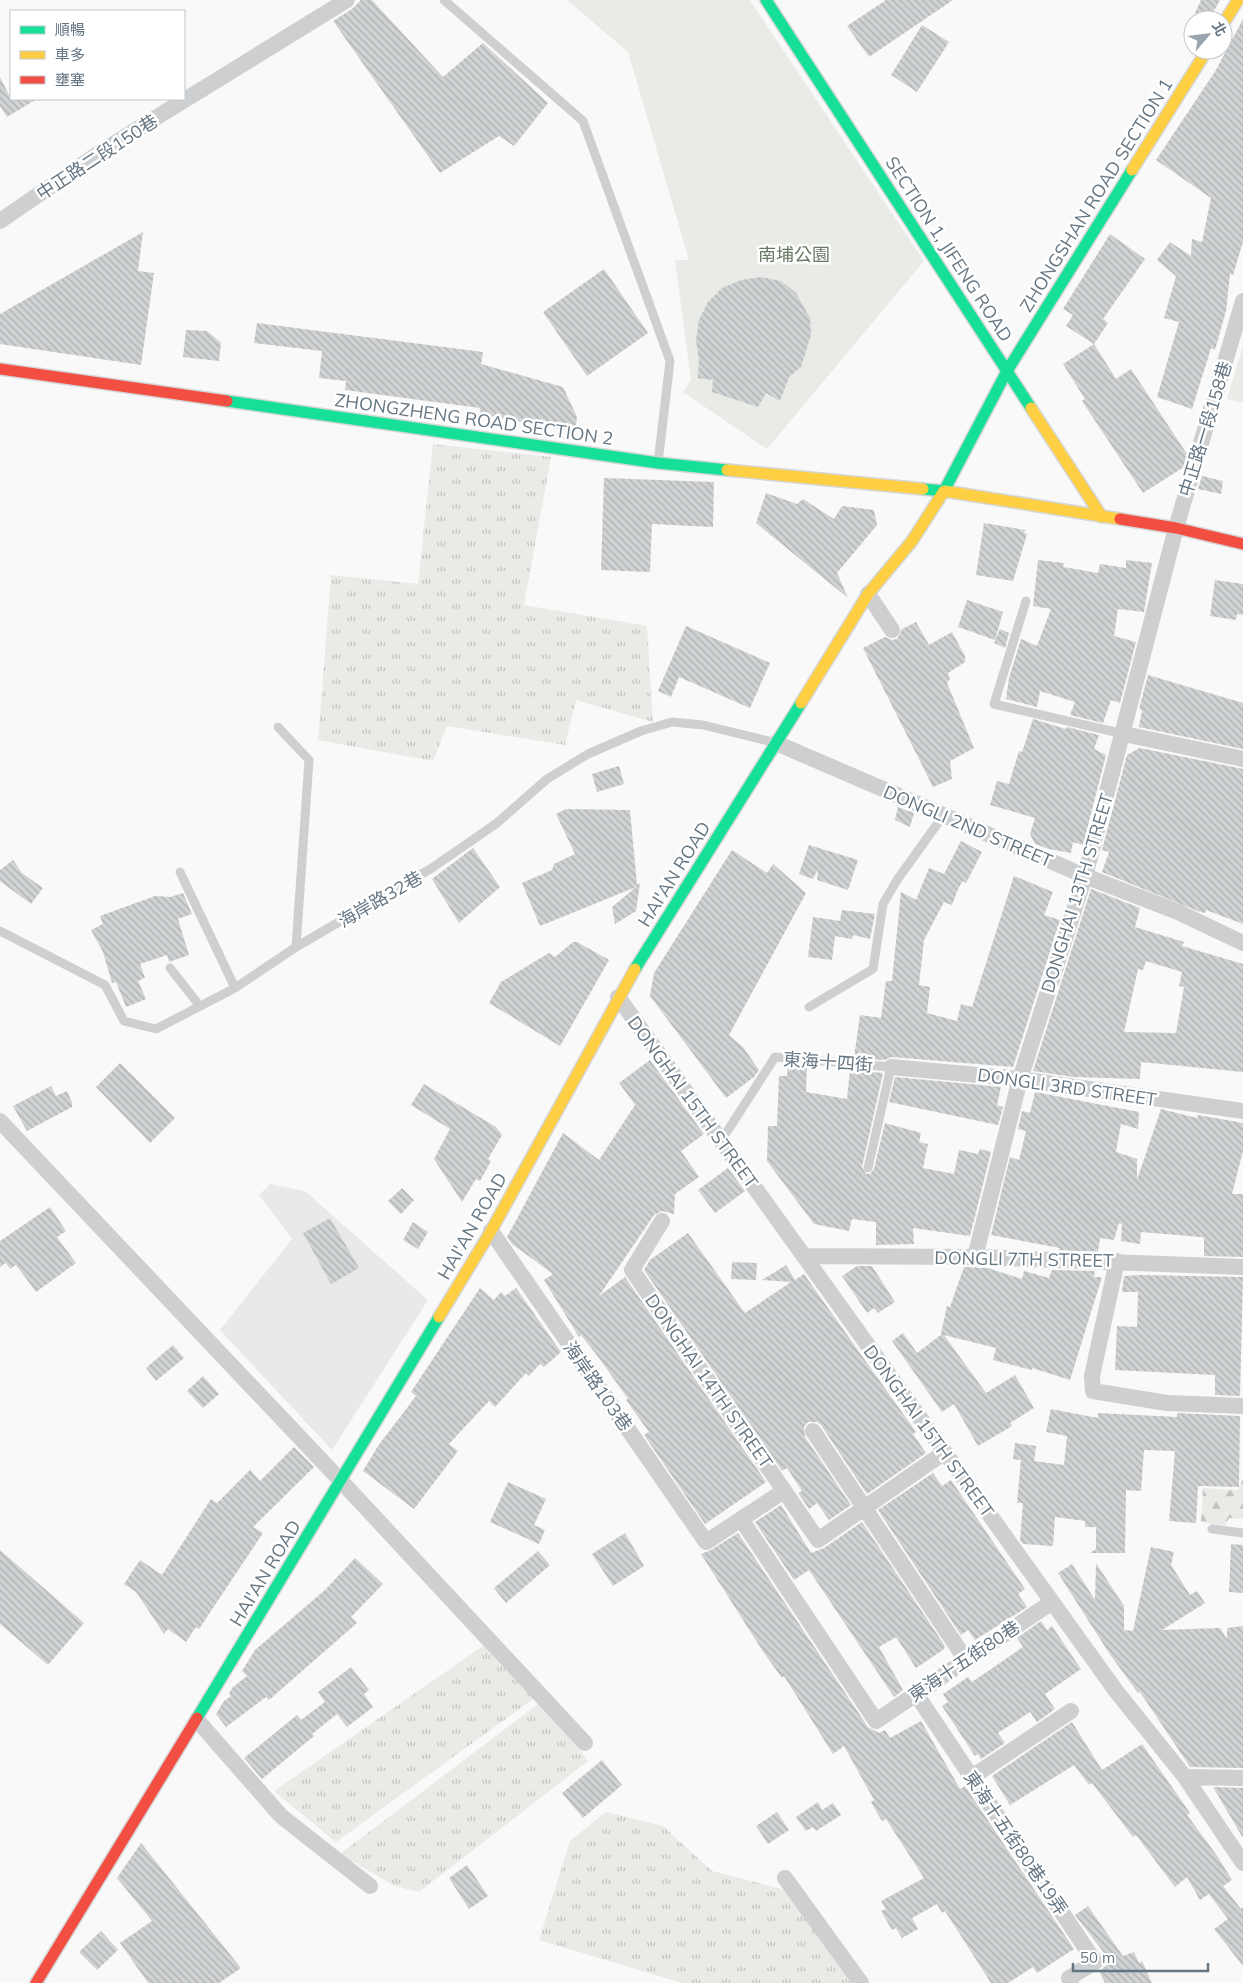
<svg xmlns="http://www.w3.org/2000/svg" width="1243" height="1983" font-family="Mulish,'Noto Sans TC',sans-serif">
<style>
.built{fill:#e8e9e9}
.grass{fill:url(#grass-tufts)}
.forest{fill:url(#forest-firs)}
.green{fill:#e8ebe6}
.building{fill:url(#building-back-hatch);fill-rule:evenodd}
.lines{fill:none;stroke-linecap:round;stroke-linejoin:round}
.fast-casing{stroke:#d5d6d7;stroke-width:14}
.slow-casing{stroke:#d5d6d7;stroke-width:14}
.jam-casing{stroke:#d5d6d7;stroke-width:14}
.lane{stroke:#cecfd0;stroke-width:9}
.street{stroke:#cecfd0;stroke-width:16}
.fast{stroke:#16e098;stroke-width:11}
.slow{stroke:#ffcf43;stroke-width:11}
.jam{stroke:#f24e42;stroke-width:11}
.labels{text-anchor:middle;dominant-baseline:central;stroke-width:5;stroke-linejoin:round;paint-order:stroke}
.street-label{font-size:18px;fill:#657683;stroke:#fff}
.park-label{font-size:18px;fill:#687a64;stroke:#fff}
</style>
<defs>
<pattern id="grass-tufts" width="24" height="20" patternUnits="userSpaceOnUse" patternTransform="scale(1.25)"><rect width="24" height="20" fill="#e8ebe6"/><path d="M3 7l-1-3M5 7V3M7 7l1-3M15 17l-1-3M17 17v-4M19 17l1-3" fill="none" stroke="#c0c3c0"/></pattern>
<pattern id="forest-firs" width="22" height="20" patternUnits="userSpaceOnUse" patternTransform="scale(1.25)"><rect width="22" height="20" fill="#e8ebe6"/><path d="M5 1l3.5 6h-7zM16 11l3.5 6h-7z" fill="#c0c3c0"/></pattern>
<pattern id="building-back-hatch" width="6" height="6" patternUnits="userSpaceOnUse" patternTransform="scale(1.25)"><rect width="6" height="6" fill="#d0d2d3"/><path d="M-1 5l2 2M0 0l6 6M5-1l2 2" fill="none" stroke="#acafb1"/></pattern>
</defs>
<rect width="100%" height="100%" fill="#f9f9f9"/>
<path class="built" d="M 270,1184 L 305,1191 L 428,1300 L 332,1450 L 220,1330 L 292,1239 L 259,1195 Z"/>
<path class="grass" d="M 433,444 L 551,457 L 524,605 L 647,626 L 653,722 L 576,700 L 565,745 L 447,726 L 433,761 L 318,740 L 331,575 L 418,584 Z
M 483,1646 L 533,1699 L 336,1842 L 274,1791 Z
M 542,1701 L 588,1761 L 419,1892 L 395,1886 L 340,1854 Z
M 606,1812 L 663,1826 L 712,1871 L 785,1890 L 851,1983 L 682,1983 L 539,1940 L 570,1841 Z"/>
<path class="forest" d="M 1243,1479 L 1243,1519 L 1229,1518 L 1225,1526 L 1201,1522 L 1203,1488 L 1238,1490 Z"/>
<path class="green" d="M 567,0 L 750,0 L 924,261 L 767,449 L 683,392 L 691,380 L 675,260 L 689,260 L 628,52 Z
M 1243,346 L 1243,403 L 1227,399 Z"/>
<path class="building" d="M 361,0 L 372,0 L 443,77 L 483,43 L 548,103 L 514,146 L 499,136 L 440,173 L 333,21 L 352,9 Z
M 886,0 L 953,0 L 869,57 L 847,26 Z
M 1201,0 L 1220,0 L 1209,20 L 1195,13 Z
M 1243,19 L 1243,242 L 1233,275 L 1230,274 L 1226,311 L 1215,350 L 1211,348 L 1192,409 L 1157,397 L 1179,322 L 1164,318 L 1176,276 L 1157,260 L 1170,242 L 1191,256 L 1192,239 L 1202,242 L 1211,198 L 1156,160 L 1216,70 Z
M 922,25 L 949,42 L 917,92 L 891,75 Z
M 0,77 L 11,99 L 37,99 L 7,117 L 0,106 Z
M 143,232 L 138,271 L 154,273 L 141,365 L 0,344 L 0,314 Z
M 1110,234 L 1145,259 L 1103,319 L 1108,323 L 1094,344 L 1066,326 L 1073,315 L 1063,309 Z
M 604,269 L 648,333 L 587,376 L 543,312 Z
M 761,277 L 781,281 L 796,293 L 810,318 L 811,335 L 801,367 L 789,377 L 780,401 L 766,393 L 758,407 L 712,392 L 713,380 L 698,378 L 699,360 L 696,340 L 699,320 L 708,302 L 722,288 L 741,280 Z
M 257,323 L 483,352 L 481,364 L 563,387 L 577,417 L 575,432 L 480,414 L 480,408 L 345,390 L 346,381 L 319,378 L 322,351 L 254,343 Z
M 186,330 L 207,331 L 221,343 L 219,361 L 183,357 Z
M 1094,344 L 1116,379 L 1131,369 L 1187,454 L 1184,467 L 1143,493 L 1082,401 L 1085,399 L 1063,364 Z
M 1202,476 L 1223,481 L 1221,494 L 1198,489 Z
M 604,478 L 714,482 L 713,527 L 652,524 L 650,572 L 601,570 Z
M 766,493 L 797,504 L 803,499 L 834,519 L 842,506 L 874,510 L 877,525 L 837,573 L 848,598 L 756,523 Z
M 984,523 L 1025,530 L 1024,533 L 1027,534 L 1013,581 L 976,575 Z
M 1038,560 L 1064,563 L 1063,567 L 1098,573 L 1100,564 L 1126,568 L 1126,560 L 1152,563 L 1144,612 L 1118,609 L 1114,636 L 1136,642 L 1120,703 L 1111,700 L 1103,723 L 1070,715 L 1075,702 L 1040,691 L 1037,707 L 1006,699 L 1009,678 L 1021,639 L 1037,646 L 1051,609 L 1033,606 Z
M 1215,580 L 1243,584 L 1243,615 L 1237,614 L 1236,620 L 1210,616 Z
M 967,600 L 1003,612 L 995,640 L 958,627 Z
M 916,622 L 929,645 L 952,632 L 965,656 L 965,662 L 948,673 L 950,679 L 947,683 L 974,748 L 950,761 L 952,779 L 933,787 L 863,648 L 885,637 L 892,640 L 897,639 L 902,629 Z
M 686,626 L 770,663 L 750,708 L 679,677 L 671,697 L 658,691 Z
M 1000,629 L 1009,633 L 1005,648 L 994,643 Z
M 1148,675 L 1243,703 L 1243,749 L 1139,727 L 1142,710 L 1139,709 Z
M 1033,719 L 1066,729 L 1067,727 L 1099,735 L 1094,749 L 1106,755 L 1083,845 L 1073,842 L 1071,853 L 1049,849 L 1035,844 L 1030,834 L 1035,818 L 990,805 L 997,781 L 1009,784 L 1019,751 L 1022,752 Z
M 1140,748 L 1243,769 L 1243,924 L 1206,910 L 1205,913 L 1200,912 L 1102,872 L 1109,852 L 1102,850 L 1127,755 Z
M 619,766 L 624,784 L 597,792 L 592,774 Z
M 898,807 L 914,813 L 910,827 L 895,820 Z
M 566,809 L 630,810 L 637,885 L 640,883 L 636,911 L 615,924 L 612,907 L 636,887 L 540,926 L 522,883 L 552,870 L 554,864 L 575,854 L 556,814 Z
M 961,841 L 982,852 L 966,883 L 963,881 L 958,889 L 952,905 L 944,902 L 924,940 L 919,985 L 930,987 L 927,1013 L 957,1021 L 961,1004 L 972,1007 L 1014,876 L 1053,892 L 1044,915 L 1060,920 L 1013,1067 L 892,1057 L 884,1060 L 854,1058 L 860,1015 L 881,1018 L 886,981 L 892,981 L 901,892 L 916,900 L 929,868 L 944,874 Z
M 809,845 L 858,860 L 848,890 L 817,880 L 818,869 L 813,879 L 799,874 Z
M 473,848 L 500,887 L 459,923 L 432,879 Z
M 732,850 L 767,873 L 773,864 L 806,893 L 729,1035 L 743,1047 L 759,1070 L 754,1077 L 726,1098 L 650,996 L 654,973 Z
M 13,860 L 22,873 L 43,888 L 31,904 L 0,881 L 0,870 Z
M 1091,889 L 1140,908 L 1135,927 L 1184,942 L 1182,946 L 1243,964 L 1243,1072 L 1141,1062 L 1140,1079 L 1073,1077 L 1033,1071 ZM 1146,961 L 1182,972 L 1179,986 L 1184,987 L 1176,1033 L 1124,1032 L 1138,969 L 1143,970 Z
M 183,893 L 192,914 L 178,919 L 189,955 L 169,962 L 167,955 L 140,964 L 145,978 L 138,981 L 146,999 L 126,1007 L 116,982 L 112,983 L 103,952 L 91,930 L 103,924 L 100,916 L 155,896 L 170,897 Z
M 842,910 L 875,914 L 870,939 L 853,935 L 852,939 L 835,936 L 832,960 L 808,957 L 813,917 L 840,921 Z
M 573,942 L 577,942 L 609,960 L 560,1046 L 489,1003 L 501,982 L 549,953 L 555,957 Z
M 650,1060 L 704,1134 L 681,1151 L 699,1177 L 675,1194 L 674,1214 L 662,1211 L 654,1215 L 599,1296 L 625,1277 L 766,1482 L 705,1524 L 644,1435 L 649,1432 L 626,1400 L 628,1399 L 599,1358 L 581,1335 L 579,1337 L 544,1280 L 553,1274 L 512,1244 L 507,1237 L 563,1133 L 599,1160 L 635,1105 L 619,1083 Z
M 120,1063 L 175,1118 L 150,1143 L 96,1087 Z
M 788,1065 L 807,1066 L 806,1092 L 847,1099 L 850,1070 L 883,1073 L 862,1167 L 866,1174 L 870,1174 L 874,1169 L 885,1123 L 921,1133 L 919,1142 L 928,1144 L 923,1168 L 954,1174 L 959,1150 L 978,1154 L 980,1149 L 991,1152 L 970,1236 L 913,1228 L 914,1244 L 876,1245 L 876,1222 L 852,1219 L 849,1231 L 814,1224 L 767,1161 L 768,1126 L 777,1126 L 779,1076 L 787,1076 Z
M 895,1077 L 1001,1087 L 997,1105 L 1003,1107 L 998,1125 L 889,1102 Z
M 424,1084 L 496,1127 L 502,1135 L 488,1159 L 491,1161 L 480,1181 L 476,1179 L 462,1202 L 434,1159 L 450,1129 L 411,1105 Z
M 51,1086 L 56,1096 L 67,1091 L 72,1102 L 72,1107 L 27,1131 L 13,1106 Z
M 1035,1092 L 1139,1112 L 1138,1129 L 1121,1124 L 1116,1152 L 1137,1159 L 1137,1180 L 1161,1109 L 1197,1118 L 1198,1115 L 1243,1123 L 1243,1151 L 1232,1194 L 1243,1194 L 1243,1257 L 1204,1256 L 1204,1238 L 1201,1237 L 1141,1232 L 1140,1244 L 1121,1241 L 1122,1224 L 1119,1223 L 1114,1240 L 1100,1238 L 1098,1252 L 1059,1250 L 1060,1248 L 991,1235 L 1010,1157 L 1019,1160 L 1026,1131 L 1018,1129 L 1022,1111 L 1030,1113 Z
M 728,1168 L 745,1191 L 715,1213 L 698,1190 Z
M 402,1188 L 414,1200 L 401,1214 L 388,1201 Z
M 50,1207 L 66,1231 L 57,1237 L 76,1263 L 36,1292 L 16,1265 L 10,1269 L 6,1263 L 0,1267 L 0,1241 Z
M 330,1218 L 359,1268 L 331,1284 L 303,1233 Z
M 413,1222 L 428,1232 L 418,1249 L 403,1240 Z
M 688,1233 L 745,1313 L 791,1282 L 762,1280 L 786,1265 L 795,1280 L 804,1274 L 916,1432 L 913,1434 L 926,1453 L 867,1494 L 821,1425 L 817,1422 L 808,1422 L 804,1427 L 805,1437 L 851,1505 L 829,1520 L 817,1503 L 809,1509 L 798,1493 L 802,1491 L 787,1468 L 782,1471 L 644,1270 L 650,1260 Z
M 732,1262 L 757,1263 L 756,1280 L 731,1279 Z
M 857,1266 L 872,1266 L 895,1302 L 878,1313 L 874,1308 L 867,1313 L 842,1276 Z
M 964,1267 L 988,1268 L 1022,1279 L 1024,1271 L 1049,1278 L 1052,1270 L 1095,1271 L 1094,1277 L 1102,1277 L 1070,1380 L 1032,1368 L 1032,1370 L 993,1360 L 996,1348 L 944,1335 L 986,1393 L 1015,1375 L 1034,1408 L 1010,1423 L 1012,1426 L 978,1446 L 954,1404 L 942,1412 L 892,1341 L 903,1333 L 917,1353 L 942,1334 L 941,1334 L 947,1306 L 950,1307 Z
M 1139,1275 L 1243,1277 L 1240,1396 L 1215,1395 L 1215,1375 L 1115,1370 L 1117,1326 L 1137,1327 L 1138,1292 L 1122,1292 L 1124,1276 Z
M 480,1288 L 494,1300 L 501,1292 L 505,1296 L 516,1288 L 561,1352 L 544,1367 L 540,1364 L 529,1376 L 526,1373 L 495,1407 L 489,1401 L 449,1444 L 458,1451 L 414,1509 L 363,1471 L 378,1446 L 416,1396 L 411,1392 Z
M 173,1345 L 184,1358 L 156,1381 L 146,1368 Z
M 203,1376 L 219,1394 L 203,1408 L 187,1391 Z
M 1051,1409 L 1098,1418 L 1098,1413 L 1177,1417 L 1177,1413 L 1240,1416 L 1239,1487 L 1198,1486 L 1196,1523 L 1169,1521 L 1175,1451 L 1144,1450 L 1141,1491 L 1126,1490 L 1125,1553 L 1090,1553 L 1096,1549 L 1096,1527 L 1085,1527 L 1085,1521 L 1055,1517 L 1053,1546 L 1023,1544 L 1020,1540 L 1023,1503 L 1017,1503 L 1021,1460 L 1013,1459 L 1015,1443 L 1036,1446 L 1034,1461 L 1064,1465 L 1067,1436 L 1046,1432 Z
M 294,1447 L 314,1467 L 253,1527 L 263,1533 L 199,1629 L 196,1627 L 186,1642 L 168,1629 L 164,1634 L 136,1592 L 124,1584 L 140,1560 L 162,1575 L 211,1499 L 217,1503 L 250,1470 L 260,1481 Z
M 933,1473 L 942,1486 L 951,1480 L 1025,1589 L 1018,1594 L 1027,1607 L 975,1640 L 968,1630 L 961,1635 L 878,1510 Z
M 508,1482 L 546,1499 L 534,1525 L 545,1530 L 539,1544 L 490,1522 Z
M 781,1505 L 811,1553 L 824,1548 L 862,1522 L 945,1646 L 943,1650 L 916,1668 L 896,1637 L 879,1647 L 903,1690 L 894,1697 L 809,1570 L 794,1580 L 755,1522 Z
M 625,1533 L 644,1566 L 613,1586 L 592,1554 Z
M 738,1533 L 868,1727 L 879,1733 L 885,1730 L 890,1738 L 921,1721 L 960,1789 L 965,1786 L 1074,1949 L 1037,1973 L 1033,1967 L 1008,1983 L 991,1983 L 945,1911 L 942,1913 L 937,1904 L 912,1918 L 918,1929 L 902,1938 L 896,1928 L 892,1930 L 881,1911 L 886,1909 L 881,1901 L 924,1878 L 886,1819 L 882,1821 L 871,1802 L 874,1800 L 844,1746 L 833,1754 L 784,1676 L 782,1678 L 764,1653 L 701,1554 L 711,1550 Z
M 1231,1544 L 1243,1545 L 1243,1593 L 1229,1592 Z
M 1151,1547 L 1174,1552 L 1171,1565 L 1190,1595 L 1197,1591 L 1205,1603 L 1162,1630 L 1220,1628 L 1227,1639 L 1227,1628 L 1243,1626 L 1243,1768 L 1190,1767 L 1140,1692 L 1138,1693 L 1109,1653 L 1058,1573 L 1072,1564 L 1095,1600 L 1096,1563 L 1124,1606 L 1124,1630 L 1133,1631 Z
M 0,1550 L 84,1623 L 48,1665 L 0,1624 Z
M 538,1551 L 550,1565 L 506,1603 L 494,1588 Z
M 355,1558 L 383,1584 L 351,1617 L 357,1623 L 269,1700 L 266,1697 L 226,1727 L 216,1714 L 224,1701 L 231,1696 L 229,1693 L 233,1687 L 247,1676 L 242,1671 L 255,1650 L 325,1590 Z
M 1041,1621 L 1047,1630 L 1052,1626 L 1081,1669 L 1045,1694 L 1055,1709 L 1037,1722 L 1030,1712 L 998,1733 L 1005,1743 L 981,1759 L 978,1754 L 975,1756 L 942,1706 L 948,1702 L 943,1694 L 968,1677 L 972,1682 L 1023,1647 L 1017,1638 Z
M 351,1667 L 369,1690 L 364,1694 L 373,1707 L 347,1727 L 337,1714 L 312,1734 L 314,1736 L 262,1779 L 244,1758 L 297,1715 L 301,1720 L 325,1702 L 318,1692 Z
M 1072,1722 L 1102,1770 L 1142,1744 L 1190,1813 L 1187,1815 L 1218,1857 L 1232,1880 L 1223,1886 L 1241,1909 L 1243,1907 L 1243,1966 L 1214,1929 L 1228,1919 L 1209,1894 L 1200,1900 L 1187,1877 L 1175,1887 L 1136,1835 L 1133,1837 L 1092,1783 L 1089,1785 L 1074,1765 L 1010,1805 L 992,1776 Z
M 602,1760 L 622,1785 L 583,1818 L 562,1793 Z
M 1213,1787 L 1243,1788 L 1243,1838 Z
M 818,1802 L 822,1810 L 833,1803 L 841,1815 L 816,1831 L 813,1827 L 806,1831 L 796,1817 Z
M 777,1812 L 789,1830 L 768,1844 L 756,1826 Z
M 141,1843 L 241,1968 L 219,1983 L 148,1983 L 120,1943 L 152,1921 L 117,1878 Z
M 467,1865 L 488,1896 L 469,1909 L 449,1878 Z
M 1088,1906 L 1123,1956 L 1134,1952 L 1139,1963 L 1142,1961 L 1152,1983 L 1105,1983 L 1099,1971 L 1111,1962 L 1075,1915 Z
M 101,1931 L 118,1950 L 97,1970 L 79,1952 Z"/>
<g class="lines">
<defs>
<path id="fast" d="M 766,0 L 1031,408
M 227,401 L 658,463 L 727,470
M 923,489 L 944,491 L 1007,371 L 1132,170
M 635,969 L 801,703
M 197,1718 L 439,1317"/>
<path id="slow" d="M 1223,24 L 1238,0
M 1132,170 L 1207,50
M 1031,408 L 1102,517
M 727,470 L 923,489
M 801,703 L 868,594 L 912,541 L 944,491 L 1120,519
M 439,1317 L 491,1231 L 635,969"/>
<path id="jam" d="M 0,369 L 227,401
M 1120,519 L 1176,528 L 1243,544
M 36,1983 L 197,1718"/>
</defs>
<use href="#fast" class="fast-casing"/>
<use href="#slow" class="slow-casing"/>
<use href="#jam" class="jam-casing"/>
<path class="lane" d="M 444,0 L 583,121 L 670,361 L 658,463
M 1026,601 L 994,704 L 1124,734
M 278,727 L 309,760 L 296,947
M 180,872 L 235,988
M 0,931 L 105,985 L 124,1021 L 156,1029 L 235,988 L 296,947 L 432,868 L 497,823 L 547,779 L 588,754 L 641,731 L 672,722 L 703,725 L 773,742
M 170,968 L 199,1005
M 809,1007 L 873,969 L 883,904 L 897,880 L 943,816
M 721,1141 L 775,1057 L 891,1067 L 868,1168
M 1212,1529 L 1243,1533"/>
<path class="street" d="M 0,221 L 105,149 L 347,0
M 868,594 L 892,630
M 1124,734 L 1243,759
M 776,743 L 1085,876 L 1178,912 L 1243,943
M 618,997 L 1116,1691 L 1185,1777 L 1243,1863
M 891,1067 L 1020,1079 L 1243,1111
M 0,1121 L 341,1481 L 585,1743
M 662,1221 L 632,1270 L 818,1540 L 945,1452
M 491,1231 L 706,1542 L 784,1491
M 804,1256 L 975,1257 L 1243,1267
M 975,1257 L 1020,1079 L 1085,876 L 1176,528 L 1243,301
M 1117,1261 L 1092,1376 L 1093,1391 L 1167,1403 L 1243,1406
M 813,1431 L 966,1660
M 741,1519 L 876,1721 L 1052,1602
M 916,1694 L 1095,1962 L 1069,1978 L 1071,1983
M 197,1720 L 281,1816 L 370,1886
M 972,1777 L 1071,1711
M 1185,1777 L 1243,1778
M 785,1878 L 861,1983"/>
<use href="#fast" class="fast"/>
<use href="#slow" class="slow"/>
<use href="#jam" class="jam"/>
</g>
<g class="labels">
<g class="street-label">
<text transform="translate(97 157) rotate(-33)">中正路二段150巷</text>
<text transform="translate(1096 195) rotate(-58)">ZHONGSHAN ROAD SECTION 1</text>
<text transform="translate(949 249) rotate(57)">SECTION 1, JIFENG ROAD</text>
<text transform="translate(474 419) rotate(8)">ZHONGZHENG ROAD SECTION 2</text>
<text transform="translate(1205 429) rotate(-73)">中正路一段158巷</text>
<text transform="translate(968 826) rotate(23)">DONGLI 2ND STREET</text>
<text transform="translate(674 874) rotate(-58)">HAI'AN ROAD</text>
<text transform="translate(1077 893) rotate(-73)">DONGHAI 13TH STREET</text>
<text transform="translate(380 899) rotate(-30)">海岸路32巷</text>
<text transform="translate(828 1062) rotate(4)">東海十四街</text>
<text transform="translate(1067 1087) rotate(8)">DONGLI 3RD STREET</text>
<text transform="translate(693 1102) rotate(54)">DONGHAI 15TH STREET</text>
<text transform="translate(472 1226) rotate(-60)">HAI'AN ROAD</text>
<text transform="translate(1024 1259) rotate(1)">DONGLI 7TH STREET</text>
<text transform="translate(709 1381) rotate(55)">DONGHAI 14TH STREET</text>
<text transform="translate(598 1386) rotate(55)">海岸路103巷</text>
<text transform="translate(929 1431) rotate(54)">DONGHAI 15TH STREET</text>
<text transform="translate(265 1573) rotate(-59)">HAI'AN ROAD</text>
<text transform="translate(964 1661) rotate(-34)">東海十五街80巷</text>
<text transform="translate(1016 1843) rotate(56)">東海十五街80巷19弄</text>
</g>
<g class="park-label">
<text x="794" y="254">南埔公園</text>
</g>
</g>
<rect x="10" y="10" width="175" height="90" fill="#ffffff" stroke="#c1c8cd"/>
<rect x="20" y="26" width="25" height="8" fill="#16e098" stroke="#c1c8cd"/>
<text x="55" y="35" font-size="15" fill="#657683">順暢</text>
<rect x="20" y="51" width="25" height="8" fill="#ffcf43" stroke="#c1c8cd"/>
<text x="55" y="60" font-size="15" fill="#657683">車多</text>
<rect x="20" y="76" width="25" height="8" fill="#f24e42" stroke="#c1c8cd"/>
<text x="55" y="85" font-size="15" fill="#657683">壅塞</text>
<g transform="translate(1208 35) rotate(62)"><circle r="24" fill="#ffffff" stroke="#c1c8cd"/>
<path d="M0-4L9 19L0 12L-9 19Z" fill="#99a4ac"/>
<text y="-8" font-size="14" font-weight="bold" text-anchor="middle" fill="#657683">北</text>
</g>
<path d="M1073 1963v8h135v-8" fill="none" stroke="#657683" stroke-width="2.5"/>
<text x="1080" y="1963" font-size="15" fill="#657683" stroke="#ffffff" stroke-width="4" paint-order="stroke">50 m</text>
</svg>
